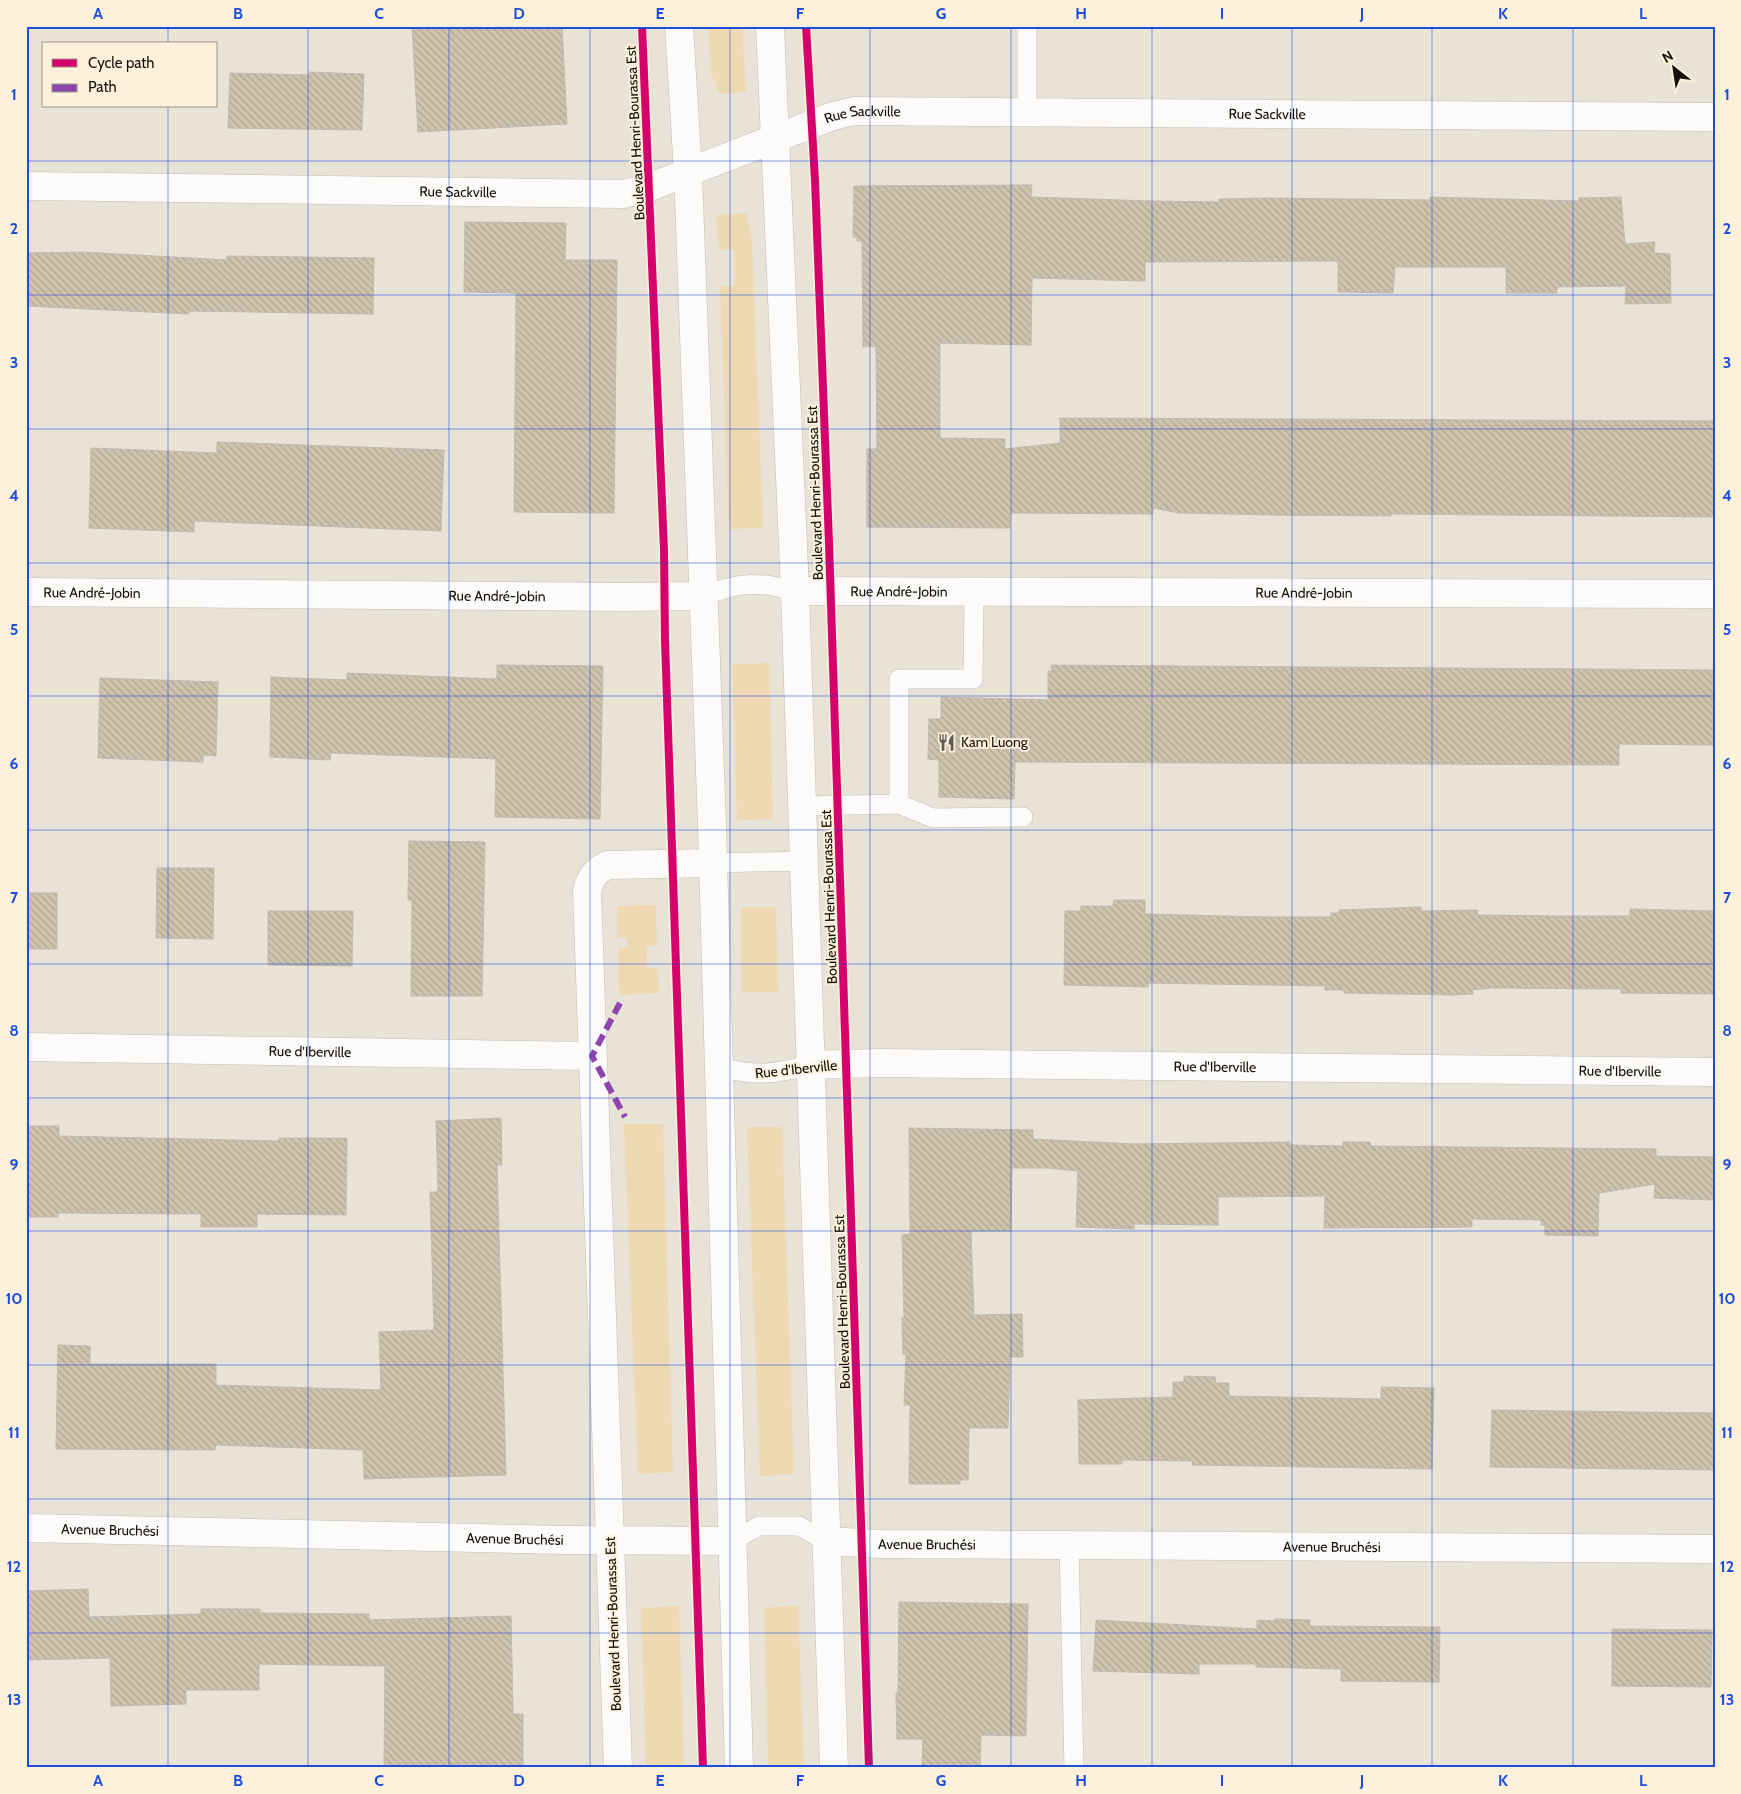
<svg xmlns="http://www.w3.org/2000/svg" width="1741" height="1794" font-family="Cabin,sans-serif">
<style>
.green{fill:#eed9b3}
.building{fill:url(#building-back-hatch);stroke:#bfbab2}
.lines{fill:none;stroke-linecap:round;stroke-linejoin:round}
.service-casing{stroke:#c3beb5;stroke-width:20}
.minor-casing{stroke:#c3beb5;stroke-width:29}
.primary-casing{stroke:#c3beb5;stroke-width:29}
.service{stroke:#fcfbf9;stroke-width:19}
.minor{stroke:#fcfbf9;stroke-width:28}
.primary{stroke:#fcfbf9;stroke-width:28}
.quiet{stroke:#8e44ad;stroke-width:6;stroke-dasharray:12 6;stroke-linecap:butt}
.cycleway-casing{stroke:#fdf1dc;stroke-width:11}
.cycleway{stroke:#d6006c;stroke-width:8}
.grid{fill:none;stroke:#1d4ed8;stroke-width:1;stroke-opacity:0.55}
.labels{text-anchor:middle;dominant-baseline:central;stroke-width:4;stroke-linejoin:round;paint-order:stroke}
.street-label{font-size:14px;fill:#15110a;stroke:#fdf1dc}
.poi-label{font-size:14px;fill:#15110a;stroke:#fdf1dc;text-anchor:start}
.neatline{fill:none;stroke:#1d4ed8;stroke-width:2}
.grid-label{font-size:16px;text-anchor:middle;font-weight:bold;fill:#1d4ed8}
</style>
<defs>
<pattern id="building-back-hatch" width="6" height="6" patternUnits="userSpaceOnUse" patternTransform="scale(1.25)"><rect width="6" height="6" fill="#cec3ad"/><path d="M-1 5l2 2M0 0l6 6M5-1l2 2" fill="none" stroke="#b0a694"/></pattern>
</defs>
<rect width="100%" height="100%" fill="#e8e2d7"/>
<path class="green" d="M 708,26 L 742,26 L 746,92 L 719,94 L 711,72 Z
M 746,213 L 752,240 L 763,528 L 729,529 L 720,287 L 735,285 L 734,250 L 719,250 L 716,215 Z
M 769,663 L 773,819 L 737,820 L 732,664 Z
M 656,905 L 657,946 L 647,946 L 647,968 L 657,968 L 659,993 L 619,995 L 618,948 L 627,948 L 627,938 L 618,937 L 617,906 Z
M 741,907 L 776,907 L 778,992 L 742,992 Z
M 624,1124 L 663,1124 L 673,1472 L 638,1474 Z
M 747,1127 L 782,1127 L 794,1474 L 760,1476 Z
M 798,1605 L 804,1768 L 768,1768 L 764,1608 Z
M 679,1606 L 684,1768 L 646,1768 L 641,1608 Z"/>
<path class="building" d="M 412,26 L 562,26 L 567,124 L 418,132 Z
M 309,72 L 364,74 L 362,130 L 228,128 L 230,73 L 309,75 Z
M 1032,185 L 1031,197 L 1151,201 L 1219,202 L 1219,199 L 1266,198 L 1430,200 L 1430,197 L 1579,201 L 1579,198 L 1621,197 L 1625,244 L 1655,242 L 1654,253 L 1670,254 L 1671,303 L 1625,304 L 1626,286 L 1557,287 L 1557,293 L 1506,293 L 1506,267 L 1395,267 L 1393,293 L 1338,292 L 1338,261 L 1145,262 L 1145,281 L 1032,278 L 1031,345 L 940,343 L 940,438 L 1005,439 L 1005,449 L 1060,443 L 1060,418 L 1715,421 L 1715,517 L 1391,514 L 1391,516 L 1272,515 L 1179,513 L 1153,508 L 1153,514 L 1010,513 L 1010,528 L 867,527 L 867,449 L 877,449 L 876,346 L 863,347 L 862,241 L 857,241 L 857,237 L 853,237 L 854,186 Z
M 465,222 L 566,223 L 565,260 L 617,260 L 614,513 L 514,512 L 516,293 L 464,292 Z
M 83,252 L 227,260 L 227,256 L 374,258 L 373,314 L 189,311 L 189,314 L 26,306 L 26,253 Z
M 217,442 L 444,450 L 441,531 L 194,521 L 194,532 L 89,528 L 91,448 L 217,453 Z
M 497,665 L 603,666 L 600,819 L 495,817 L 496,759 L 331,753 L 330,760 L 270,757 L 271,677 L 347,680 L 347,673 L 497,679 Z
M 1051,665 L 1715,670 L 1715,745 L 1619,744 L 1619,765 L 1015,762 L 1014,799 L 939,797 L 939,760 L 928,759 L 929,719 L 941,719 L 941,697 L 1048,700 L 1048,671 L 1052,671 Z
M 100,678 L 218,682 L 216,756 L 203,755 L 203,762 L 98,758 Z
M 409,841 L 485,842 L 482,996 L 411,996 L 412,900 L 408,900 Z
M 157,868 L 214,868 L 213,939 L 156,938 Z
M 26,893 L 57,893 L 57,949 L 26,949 Z
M 1114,900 L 1145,900 L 1145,914 L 1267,917 L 1331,917 L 1331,913 L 1339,913 L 1339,910 L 1421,907 L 1421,911 L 1478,910 L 1477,915 L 1559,916 L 1630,916 L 1630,909 L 1715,911 L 1715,994 L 1621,993 L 1621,989 L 1490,988 L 1472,990 L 1473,994 L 1452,995 L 1344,993 L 1344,990 L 1325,990 L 1325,986 L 1148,983 L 1148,987 L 1064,985 L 1065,911 L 1081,911 L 1081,906 L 1113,906 Z
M 268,911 L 353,911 L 352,966 L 268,965 Z
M 501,1118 L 502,1165 L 497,1165 L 506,1475 L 364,1479 L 363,1450 L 216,1445 L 215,1450 L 56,1449 L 58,1345 L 90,1346 L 90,1364 L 216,1364 L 216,1385 L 381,1390 L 379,1332 L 434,1330 L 430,1192 L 438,1192 L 436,1121 Z
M 26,1126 L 59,1126 L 59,1136 L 279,1141 L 279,1138 L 347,1138 L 346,1215 L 257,1214 L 257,1227 L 201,1227 L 201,1214 L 58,1213 L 58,1217 L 26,1217 Z
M 909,1128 L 1033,1130 L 1033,1139 L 1134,1144 L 1290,1142 L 1290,1145 L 1343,1146 L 1343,1142 L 1370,1142 L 1371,1146 L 1656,1149 L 1656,1156 L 1715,1157 L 1715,1200 L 1654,1198 L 1655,1184 L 1599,1193 L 1598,1236 L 1545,1235 L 1545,1225 L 1541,1225 L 1541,1220 L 1472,1219 L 1472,1227 L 1324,1228 L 1325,1196 L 1218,1197 L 1218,1225 L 1134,1224 L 1134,1229 L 1076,1227 L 1078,1171 L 1047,1168 L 1012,1168 L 1011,1231 L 971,1231 L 974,1315 L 1022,1314 L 1023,1357 L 1010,1357 L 1008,1428 L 969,1428 L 968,1480 L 960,1480 L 960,1484 L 909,1484 L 910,1405 L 904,1405 L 906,1354 L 903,1354 L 902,1318 L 904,1318 L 902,1235 L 910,1234 Z
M 1184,1376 L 1215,1377 L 1216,1383 L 1229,1383 L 1229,1396 L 1381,1399 L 1381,1387 L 1434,1388 L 1432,1469 L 1192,1465 L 1193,1461 L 1122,1460 L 1122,1464 L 1079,1464 L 1078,1400 L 1173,1397 L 1173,1382 L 1184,1382 Z
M 1492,1410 L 1715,1413 L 1715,1470 L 1490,1467 Z
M 88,1589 L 89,1617 L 201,1614 L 201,1609 L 260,1609 L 260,1613 L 369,1614 L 369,1620 L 511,1616 L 513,1714 L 523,1714 L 523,1768 L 384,1768 L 385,1666 L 259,1664 L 259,1690 L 186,1690 L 186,1704 L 111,1706 L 110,1658 L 26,1660 L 26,1591 Z
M 899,1602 L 1028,1604 L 1026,1736 L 981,1735 L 980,1768 L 922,1768 L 923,1739 L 897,1739 L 896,1693 L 898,1693 Z
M 1275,1619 L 1310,1620 L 1310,1626 L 1440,1627 L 1439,1682 L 1341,1681 L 1341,1669 L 1256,1667 L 1256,1664 L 1199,1664 L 1199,1674 L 1093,1671 L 1096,1620 L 1257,1629 L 1257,1620 L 1275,1621 Z
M 1612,1629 L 1712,1630 L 1711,1687 L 1612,1686 Z"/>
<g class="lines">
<defs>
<path id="service" d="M 1027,26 L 1027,112
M 704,596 C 739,582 758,581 795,591
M 899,804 L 933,818 L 1023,817
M 801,806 L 899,804 L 899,679 L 973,679 L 974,591
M 712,863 L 803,861
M 718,1067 C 755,1076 773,1075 809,1065
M 732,1541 L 759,1526 L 799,1526 L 826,1541
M 1069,1545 L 1074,1768"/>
<g id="minor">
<path id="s1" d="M 26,186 L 624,194 L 650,187 L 833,116 L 854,111 L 1715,117"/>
<path id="s2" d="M 795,591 L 1715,594"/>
<path id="s3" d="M 26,592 L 624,597 L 704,596"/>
<path id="s4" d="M 26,1047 L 592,1056"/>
<path id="s5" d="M 809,1065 L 881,1063 L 1715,1072"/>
<path id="s6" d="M 26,1528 L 566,1540 L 732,1541"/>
<path id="s7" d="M 826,1541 L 881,1544 L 1715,1549"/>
<path d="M 618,1768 L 587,891 C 590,878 596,870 608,865 L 712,863"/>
</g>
<path id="primary" d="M 679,26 L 688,172 L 712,825 L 739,1768
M 770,26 L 795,591 L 834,1768"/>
</defs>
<use href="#service" class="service-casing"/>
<use href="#minor" class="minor-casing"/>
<use href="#primary" class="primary-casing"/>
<use href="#service" class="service"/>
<use href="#minor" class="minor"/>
<use href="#primary" class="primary"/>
<path class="quiet" d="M 620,1003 L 592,1056 L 625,1117"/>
<defs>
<path id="cycleway" d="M 642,26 L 664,550 L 665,640 L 703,1768
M 806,26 L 815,180 L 829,543 L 869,1768"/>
</defs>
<use href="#cycleway" class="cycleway-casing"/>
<use href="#cycleway" class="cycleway"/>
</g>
<path class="grid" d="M 168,26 L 168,44M 308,26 L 308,1768M 449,26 L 449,1768M 590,26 L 590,1768M 730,26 L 730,1768M 870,26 L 870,1768M 1011,26 L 1011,1768M 1152,26 L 1152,1768M 1292,26 L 1292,1768M 1432,26 L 1432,1768M 1573,26 L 1573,1768M 168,106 L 168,1768M 26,161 L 1715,161M 26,295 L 1715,295M 26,429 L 1715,429M 26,563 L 1715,563M 26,696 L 1715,696M 26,830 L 1715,830M 26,964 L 1715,964M 26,1098 L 1715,1098M 26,1231 L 1715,1231M 26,1365 L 1715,1365M 26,1499 L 1715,1499M 26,1633 L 1715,1633"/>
<defs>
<symbol id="restaurant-bare" viewBox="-9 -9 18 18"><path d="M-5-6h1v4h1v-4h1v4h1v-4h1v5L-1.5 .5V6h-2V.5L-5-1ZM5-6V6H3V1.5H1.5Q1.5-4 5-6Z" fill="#5f5a52" stroke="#fdf1dc" stroke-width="2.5" paint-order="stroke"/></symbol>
</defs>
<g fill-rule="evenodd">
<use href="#restaurant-bare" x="934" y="730" width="25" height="25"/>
</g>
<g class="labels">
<g class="street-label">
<text stroke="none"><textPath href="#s1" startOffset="1256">Rue Sackville</textPath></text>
<text stroke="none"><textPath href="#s1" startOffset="851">Rue Sackville</textPath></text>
<text transform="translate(635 133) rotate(-93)">Boulevard Henri-Bourassa Est</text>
<text stroke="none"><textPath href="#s1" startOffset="432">Rue Sackville</textPath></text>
<text transform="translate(815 493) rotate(-92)">Boulevard Henri-Bourassa Est</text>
<text stroke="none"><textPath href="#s2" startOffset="104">Rue André-Jobin</textPath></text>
<text stroke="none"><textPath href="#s3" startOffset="66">Rue André-Jobin</textPath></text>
<text stroke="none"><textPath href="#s2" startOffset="509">Rue André-Jobin</textPath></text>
<text stroke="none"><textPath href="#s3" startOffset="471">Rue André-Jobin</textPath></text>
<text transform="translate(829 897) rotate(-92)">Boulevard Henri-Bourassa Est</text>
<text stroke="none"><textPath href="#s4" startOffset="284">Rue d'Iberville</textPath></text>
<text stroke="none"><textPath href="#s5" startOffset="406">Rue d'Iberville</textPath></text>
<text transform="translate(796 1069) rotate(-6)">Rue d'Iberville</text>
<text stroke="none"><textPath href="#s5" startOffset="811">Rue d'Iberville</textPath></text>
<text transform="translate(842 1302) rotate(-92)">Boulevard Henri-Bourassa Est</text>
<text stroke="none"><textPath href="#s6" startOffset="84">Avenue Bruchési</textPath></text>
<text stroke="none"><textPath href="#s6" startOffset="489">Avenue Bruchési</textPath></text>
<text stroke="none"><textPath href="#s7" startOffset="101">Avenue Bruchési</textPath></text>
<text stroke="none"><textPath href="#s7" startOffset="506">Avenue Bruchési</textPath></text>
<text transform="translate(613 1624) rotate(-92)">Boulevard Henri-Bourassa Est</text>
</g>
<g class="poi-label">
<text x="961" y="742">Kam Luong</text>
</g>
</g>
<rect width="1741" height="1794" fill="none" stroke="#fdf1dc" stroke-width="55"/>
<rect x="42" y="42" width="175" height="65" fill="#fdf1dc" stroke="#a09788"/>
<rect x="52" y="59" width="25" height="8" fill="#d6006c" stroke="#a09788"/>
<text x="88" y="68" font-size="15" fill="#15110a">Cycle path</text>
<rect x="52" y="84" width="25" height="8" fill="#8e44ad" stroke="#a09788"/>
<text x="88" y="92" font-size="15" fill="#15110a">Path</text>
<g transform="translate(1674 68) rotate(330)" stroke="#fdf1dc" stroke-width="4" paint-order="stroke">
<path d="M0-4L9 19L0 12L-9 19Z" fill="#15110a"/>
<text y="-8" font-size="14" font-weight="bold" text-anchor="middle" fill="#15110a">N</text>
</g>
<rect x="28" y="28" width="1686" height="1738" class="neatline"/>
<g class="grid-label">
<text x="98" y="19">A</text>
<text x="238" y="19">B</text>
<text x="379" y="19">C</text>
<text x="519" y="19">D</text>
<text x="660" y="19">E</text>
<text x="800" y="19">F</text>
<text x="941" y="19">G</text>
<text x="1081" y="19">H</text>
<text x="1222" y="19">I</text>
<text x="1362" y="19">J</text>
<text x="1503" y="19">K</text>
<text x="1643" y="19">L</text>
<text x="14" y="100">1</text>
<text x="1727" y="100">1</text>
<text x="14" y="234">2</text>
<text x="1727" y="234">2</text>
<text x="14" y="368">3</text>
<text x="1727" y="368">3</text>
<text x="14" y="501">4</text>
<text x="1727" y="501">4</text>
<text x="14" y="635">5</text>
<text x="1727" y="635">5</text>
<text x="14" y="769">6</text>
<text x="1727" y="769">6</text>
<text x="14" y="903">7</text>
<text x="1727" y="903">7</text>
<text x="14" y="1036">8</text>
<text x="1727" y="1036">8</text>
<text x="14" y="1170">9</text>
<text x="1727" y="1170">9</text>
<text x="14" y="1304">10</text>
<text x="1727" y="1304">10</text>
<text x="14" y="1438">11</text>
<text x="1727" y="1438">11</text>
<text x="14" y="1572">12</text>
<text x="1727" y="1572">12</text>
<text x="14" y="1705">13</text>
<text x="1727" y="1705">13</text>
<text x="98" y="1786">A</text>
<text x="238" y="1786">B</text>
<text x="379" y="1786">C</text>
<text x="519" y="1786">D</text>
<text x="660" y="1786">E</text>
<text x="800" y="1786">F</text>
<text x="941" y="1786">G</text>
<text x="1081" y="1786">H</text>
<text x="1222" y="1786">I</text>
<text x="1362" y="1786">J</text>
<text x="1503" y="1786">K</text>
<text x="1643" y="1786">L</text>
</g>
</svg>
